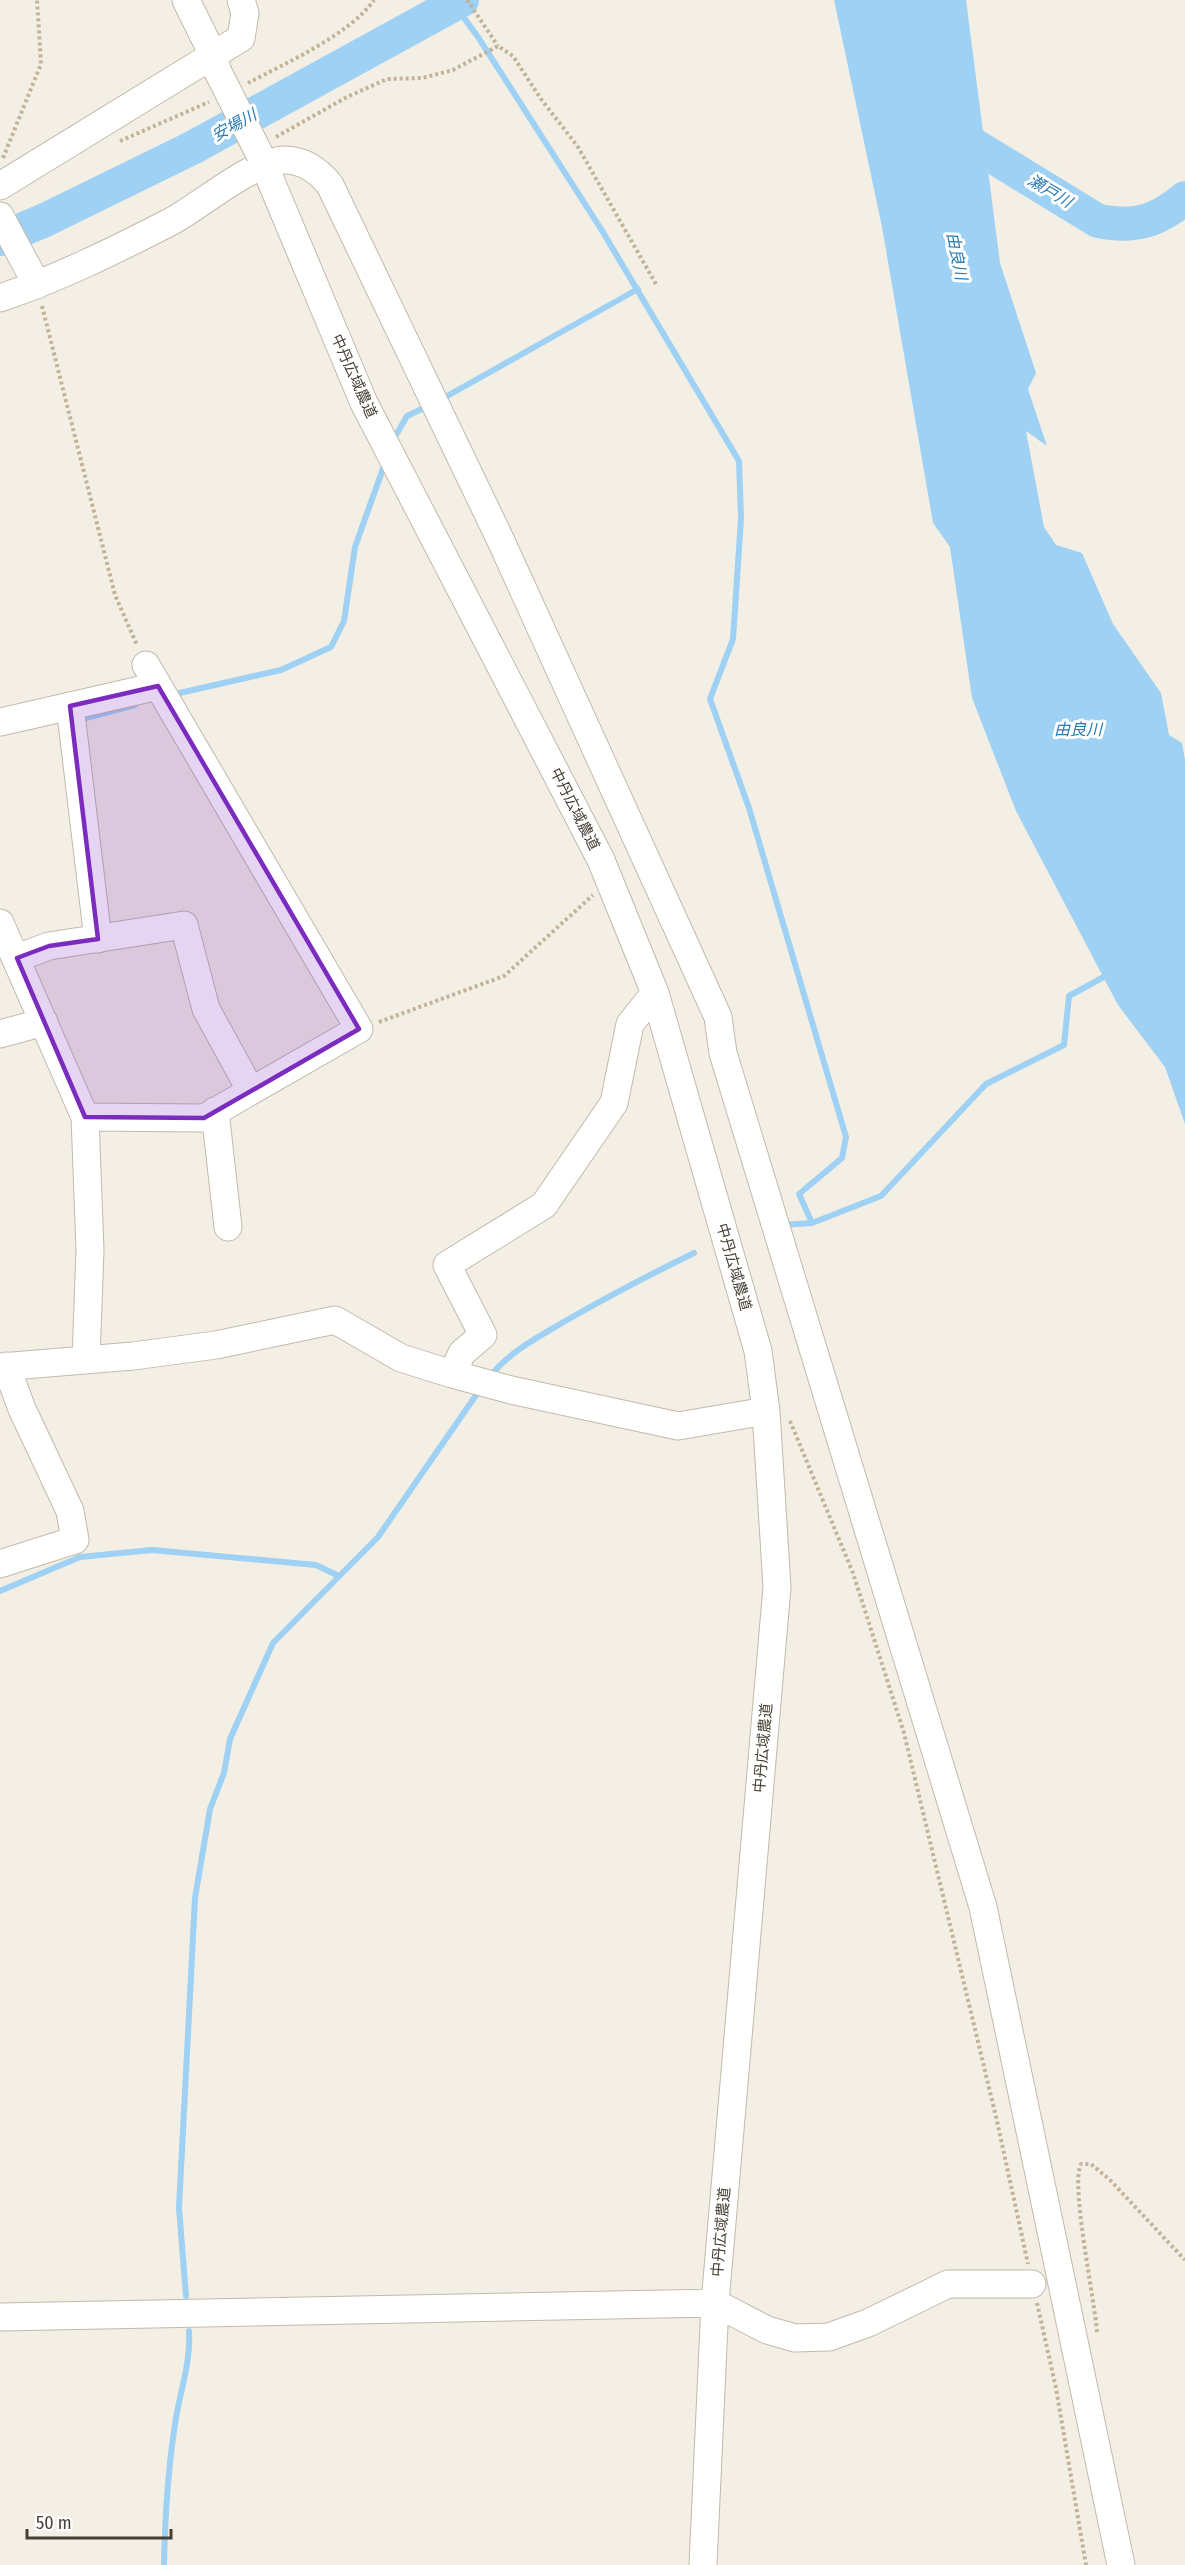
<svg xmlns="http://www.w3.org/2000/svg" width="1185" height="2565" font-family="'Fira Sans Condensed','Noto Sans JP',sans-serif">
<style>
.water{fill:#9ed1f3}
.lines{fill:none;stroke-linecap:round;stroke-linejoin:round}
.stream{stroke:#9ed1f3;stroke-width:6}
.river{stroke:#9ed1f3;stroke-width:34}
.minor-casing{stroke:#c2baaa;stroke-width:29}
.path{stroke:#c2b398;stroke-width:4;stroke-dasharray:3 3;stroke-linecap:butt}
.minor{stroke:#fff;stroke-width:27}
.minor-bridge-casing{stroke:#c2baaa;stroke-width:29;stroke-linecap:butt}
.minor-bridge{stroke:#fff;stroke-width:27}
.marked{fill:#7b2cbf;fill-opacity:0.2;stroke:#7b2cbf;stroke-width:4.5;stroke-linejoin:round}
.labels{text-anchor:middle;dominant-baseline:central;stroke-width:6;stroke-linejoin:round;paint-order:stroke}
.street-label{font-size:15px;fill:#463f34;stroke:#fff}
.water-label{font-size:16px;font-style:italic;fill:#297bb6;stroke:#fff}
</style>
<rect width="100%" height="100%" fill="#f3efe5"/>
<path class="water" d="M 834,0 L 966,0 L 1000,263 L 1036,373 L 1028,389 L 1047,446 L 1026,431 L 1044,527 L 1056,545 L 1082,553 L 1113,624 L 1161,693 L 1169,735 L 1182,743 L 1185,760 L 1185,1124 L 1165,1067 L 1118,1005 L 1016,811 L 972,698 L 950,547 L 933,523 L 882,227 Z"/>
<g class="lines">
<path class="stream" d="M 451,0 L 478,37 L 601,229 L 739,461 L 741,518 L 733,639 L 710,699 L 749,808 L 846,1137 L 842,1158 L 799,1194 L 812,1223
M 440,400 L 638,289
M 392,442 L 407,416 L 428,406
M 171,695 L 281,670 L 331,647 L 344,621 L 355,547 L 385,463
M 78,720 L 135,705
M 781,1225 L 812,1223 L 881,1196 L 986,1084 L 1064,1045 L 1069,996 L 1111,973
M 489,1378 C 508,1352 540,1336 567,1320 C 609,1296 651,1274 694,1253
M 0,1591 L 80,1557 L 152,1550 L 316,1565 L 339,1576
M 186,2296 L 179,2208 L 195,1898 L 210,1809 L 224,1773 L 230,1739 L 273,1643 L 378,1537 L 481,1388
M 164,2565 C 165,2515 168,2467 176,2418 C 181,2389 191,2360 189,2331"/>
<path class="river" d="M 948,129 L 1098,221 C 1135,228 1156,222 1185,198
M 0,239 L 45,220 L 192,148 L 462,0"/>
<defs>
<path id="minor" d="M 186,0 L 213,55 L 218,72
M 260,155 L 364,403 L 601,860 L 655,993 L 758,1351 L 766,1411 L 777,1587 L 715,2303 L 703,2565
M 0,186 L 241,38 L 245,13 L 241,0
M 0,216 L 37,285
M 0,298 C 59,278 116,250 172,221 C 200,206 254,160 284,160 C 304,160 318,170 330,185 L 501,541 L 718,1017 L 723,1053 L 983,1907 L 1121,2565
M 70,706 L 98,939
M 0,722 L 158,686
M 0,923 L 85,1117 L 90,1250 L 86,1359
M 17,958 L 49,946 L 184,925 L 206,1009 L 251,1091
M 0,1034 L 44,1022
M 215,1111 L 228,1227
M 85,1117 L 204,1118 L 359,1029 L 146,665
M 0,1367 L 133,1356 L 216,1345 L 335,1320 L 401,1358 L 452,1374 L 511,1390 L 678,1426 L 766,1411
M 452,1374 L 462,1353 L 483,1335 L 447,1265 L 544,1205 L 614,1103 L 630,1024 L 655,993
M 0,1564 L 75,1540 L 70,1511 L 22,1409 L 6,1366
M 0,2317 L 715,2303 L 767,2330 L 795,2338 L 829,2337 L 868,2323 L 948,2284 L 1032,2284"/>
</defs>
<use href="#minor" class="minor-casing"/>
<path class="path" d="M 467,0 L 498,46
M 248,83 C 284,64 351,34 374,0
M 276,137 L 347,97 L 387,79 L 422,78 L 453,70 L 498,46 L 513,56 L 541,99 L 578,147 L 657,286
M 120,141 L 209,102
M 3,158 L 41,64 L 37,0
M 42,306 L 115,595 L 137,645
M 379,1022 L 504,976 L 593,895
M 790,1421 L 853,1573 L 904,1733 L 997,2121 L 1028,2264
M 1037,2303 L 1056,2388 L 1086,2565
M 1097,2332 C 1095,2302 1070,2183 1081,2164 L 1091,2164 L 1110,2180 L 1185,2260"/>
<use href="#minor" class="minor"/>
<defs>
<path id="minor-bridge" d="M 218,72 L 260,155"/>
</defs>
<use href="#minor-bridge" class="minor-bridge-casing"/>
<use href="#minor-bridge" class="minor-bridge"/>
</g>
<path class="marked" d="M 158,686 L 359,1029 L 204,1118 L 85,1117 L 17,958 L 49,946 L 98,939 L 70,706 Z"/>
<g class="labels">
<g class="street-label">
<text transform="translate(354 376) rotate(66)">中丹広域農道</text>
<text transform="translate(575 809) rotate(63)">中丹広域農道</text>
<text transform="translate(734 1267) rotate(74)">中丹広域農道</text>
<text transform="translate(763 1748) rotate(-85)">中丹広域農道</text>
<text transform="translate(721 2232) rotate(-85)">中丹広域農道</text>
</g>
<g class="water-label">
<text transform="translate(234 125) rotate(-29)">安場川</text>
<text transform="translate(1050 191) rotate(31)">瀬戸川</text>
<text transform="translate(957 256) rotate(79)">由良川</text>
<text x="1078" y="729">由良川</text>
</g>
</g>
<path d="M27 2529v9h144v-9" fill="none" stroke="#463f34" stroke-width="3"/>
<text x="36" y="2529" font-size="18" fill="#463f34" stroke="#ffffff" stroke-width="4.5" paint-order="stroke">50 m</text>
</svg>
